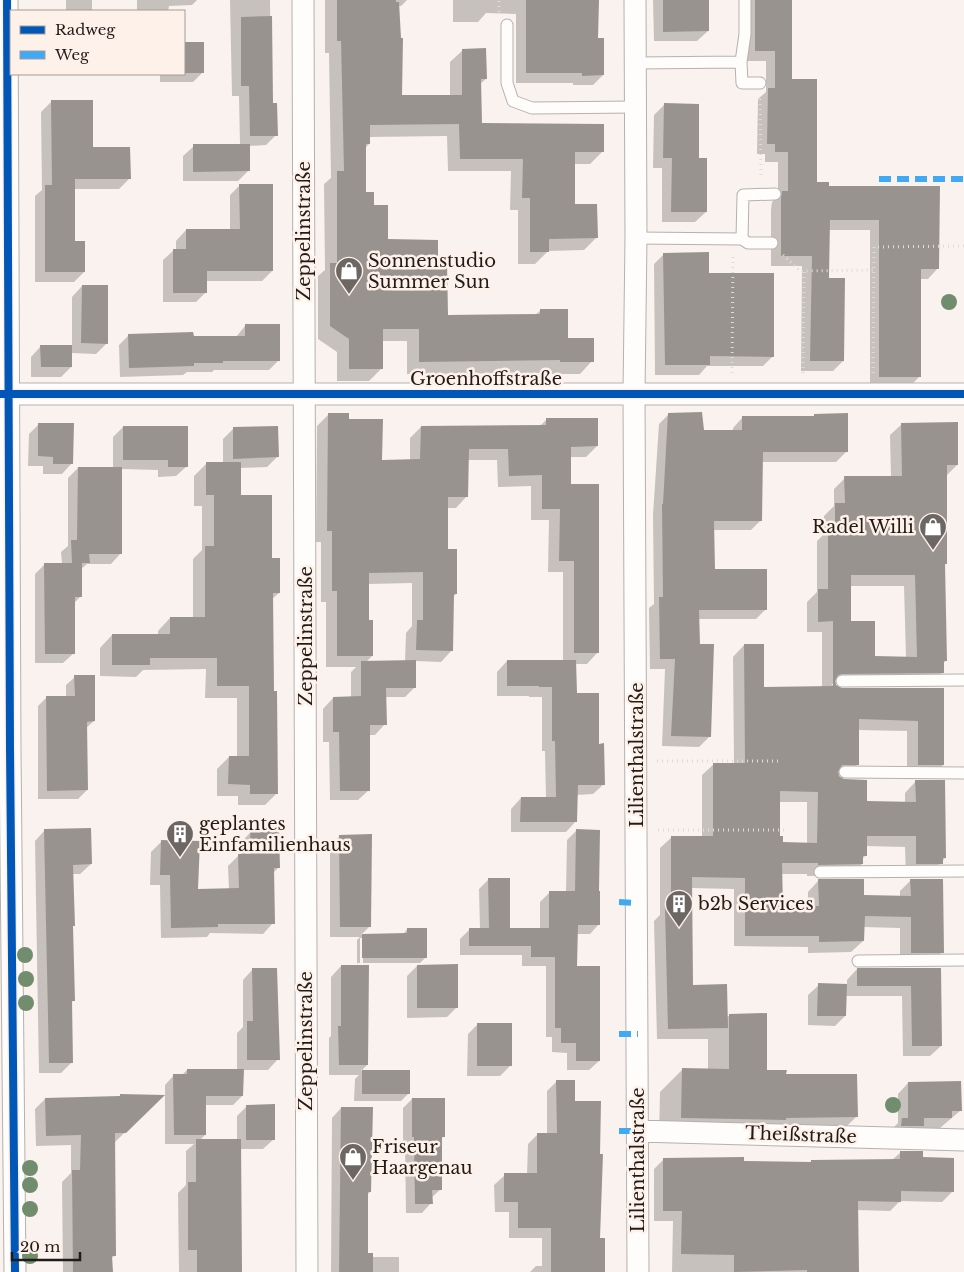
<svg xmlns="http://www.w3.org/2000/svg" width="964" height="1272" font-family="'Libre Baskerville',serif">
<style>
.shadow{fill:#0003;fill-rule:evenodd}
.building{fill:#999390;fill-rule:evenodd}
.lines{fill:none;stroke-linecap:round;stroke-linejoin:round}
.service-casing{stroke:#b6b1ad;stroke-width:13}
.minor-casing{stroke:#b6b1ad;stroke-width:23}
.path{stroke:#dedcda;stroke-width:3;stroke-dasharray:1 4;stroke-linecap:butt}
.service{stroke:#fefdfc;stroke-width:11}
.minor{stroke:#fefdfc;stroke-width:21}
.quiet{stroke:#3fa9f5;stroke-width:6;stroke-dasharray:12 6;stroke-linecap:butt}
.cycleway-casing{stroke:#fef1e9;stroke-width:11}
.cycleway{stroke:#0057b8;stroke-width:8}
.tree{fill:#728d6d}
.labels{text-anchor:middle;dominant-baseline:central;stroke-width:5;stroke-linejoin:round;paint-order:stroke}
.street-label{font-size:18px;fill:#221c19;stroke:#fef1e9}
.poi-label{font-size:18px;fill:#221c19;stroke:#fef1e9;text-anchor:start}
</style>
<rect width="100%" height="100%" fill="#f9f2ee"/>
<path class="shadow" d="M 66,0 L 92,0 L 92,11 L 66,11 Z
M 137,0 L 197,0 L 192,5 L 169,6 L 168,11 L 137,11 Z
M 230,0 L 270,0 L 271,104 L 276,135 L 266,145 L 248,146 L 248,171 L 238,181 L 183,181 L 183,156 L 194,146 L 240,145 L 239,96 L 232,96 Z
M 325,0 L 407,0 L 401,6 L 398,6 L 401,97 L 450,96 L 450,62 L 463,50 L 486,79 L 480,84 L 480,124 L 602,152 L 590,164 L 574,164 L 574,206 L 597,237 L 584,250 L 548,251 L 535,264 L 518,264 L 518,210 L 510,210 L 511,171 L 448,171 L 447,136 L 369,137 L 369,144 L 365,148 L 365,193 L 372,206 L 387,241 L 437,264 L 447,317 L 535,315 L 541,310 L 567,340 L 592,361 L 580,374 L 547,374 L 547,373 L 407,374 L 407,341 L 382,341 L 382,368 L 369,381 L 337,381 L 337,352 L 318,339 L 318,276 L 325,270 L 324,184 L 331,178 L 329,53 L 325,53 Z
M 453,0 L 597,0 L 597,39 L 603,75 L 593,85 L 573,85 L 573,83 L 516,83 L 516,14 L 486,13 L 478,22 L 453,22 Z
M 653,0 L 707,0 L 708,31 L 697,41 L 654,41 Z
M 745,0 L 790,0 L 791,80 L 815,183 L 828,187 L 938,187 L 938,268 L 928,279 L 920,279 L 920,376 L 910,386 L 870,387 L 870,230 L 828,230 L 828,279 L 843,361 L 833,371 L 801,371 L 802,266 L 771,266 L 771,210 L 772,202 L 778,196 L 778,162 L 765,162 L 765,154 L 757,154 L 758,99 L 766,92 L 766,61 L 745,61 Z
M 184,43 L 203,43 L 203,72 L 193,82 L 160,82 L 160,74 L 184,74 Z
M 52,101 L 92,148 L 129,179 L 119,189 L 74,189 L 73,242 L 84,272 L 74,282 L 35,282 L 35,196 L 42,190 L 41,112 Z
M 664,105 L 697,159 L 706,212 L 695,222 L 662,222 L 662,168 L 653,168 L 654,115 Z
M 240,185 L 272,271 L 262,281 L 206,281 L 206,292 L 196,302 L 163,302 L 163,260 L 174,250 L 176,250 L 176,241 L 186,230 L 230,230 L 230,195 Z
M 664,254 L 708,274 L 773,356 L 763,366 L 707,366 L 699,375 L 655,375 L 654,264 Z
M 82,286 L 107,343 L 96,354 L 71,353 L 71,367 L 61,377 L 31,377 L 31,357 L 41,346 L 72,347 L 72,297 Z
M 245,326 L 279,360 L 269,370 L 214,370 L 212,372 L 187,372 L 183,375 L 120,377 L 119,345 L 129,335 L 236,337 Z
M 329,414 L 348,420 L 381,461 L 410,461 L 410,438 L 421,427 L 540,426 L 547,419 L 597,446 L 586,457 L 570,457 L 569,485 L 598,652 L 587,664 L 575,664 L 575,694 L 598,745 L 604,784 L 593,794 L 576,795 L 576,821 L 566,832 L 511,832 L 511,809 L 521,798 L 546,798 L 545,751 L 542,751 L 542,697 L 529,697 L 529,696 L 497,696 L 497,672 L 507,661 L 563,661 L 563,572 L 548,572 L 549,520 L 531,520 L 531,486 L 498,487 L 497,460 L 467,460 L 467,496 L 456,508 L 447,508 L 447,550 L 456,594 L 453,597 L 452,650 L 441,662 L 415,661 L 415,687 L 405,697 L 385,697 L 385,724 L 375,735 L 369,735 L 369,790 L 358,800 L 330,800 L 329,742 L 323,742 L 323,709 L 333,698 L 351,698 L 351,672 L 356,667 L 326,667 L 326,602 L 321,602 L 321,542 L 316,542 L 317,426 ZM 412,583 L 412,626 L 406,633 L 405,662 L 366,662 L 372,656 L 368,621 L 368,584 Z
M 669,414 L 703,432 L 733,432 L 733,428 L 743,417 L 812,417 L 815,415 L 846,452 L 836,462 L 761,462 L 761,520 L 751,530 L 713,530 L 713,570 L 766,609 L 756,619 L 698,619 L 699,645 L 709,737 L 699,747 L 662,746 L 665,669 L 650,669 L 649,608 L 654,604 L 653,515 L 659,424 Z
M 39,424 L 72,463 L 62,474 L 43,474 L 43,466 L 28,466 L 29,434 Z
M 902,424 L 957,465 L 946,476 L 946,564 L 943,566 L 946,661 L 943,663 L 943,672 L 932,683 L 831,684 L 842,690 L 943,689 L 943,765 L 932,776 L 907,776 L 907,731 L 858,730 L 858,764 L 847,775 L 836,776 L 866,802 L 905,803 L 905,793 L 916,781 L 945,858 L 930,874 L 906,875 L 905,847 L 866,846 L 866,855 L 862,859 L 862,864 L 851,875 L 807,876 L 807,874 L 781,874 L 782,907 L 808,907 L 808,892 L 819,880 L 863,897 L 900,897 L 900,891 L 911,880 L 942,952 L 931,963 L 900,964 L 900,928 L 863,927 L 863,941 L 851,952 L 808,953 L 808,947 L 734,946 L 734,889 L 691,888 L 692,986 L 726,1018 L 730,1015 L 766,1071 L 785,1076 L 856,1117 L 834,1139 L 659,1140 L 660,1092 L 682,1070 L 708,1070 L 708,1039 L 657,1039 L 654,921 L 660,915 L 660,848 L 672,837 L 702,837 L 702,775 L 714,764 L 734,764 L 733,657 L 744,645 L 763,688 L 822,687 L 822,632 L 807,632 L 807,602 L 817,592 L 817,541 L 824,534 L 824,516 L 834,506 L 834,489 L 845,478 L 891,478 L 890,435 ZM 850,586 L 904,586 L 906,658 L 873,657 L 850,623 ZM 779,802 L 807,802 L 807,844 L 782,844 L 778,837 Z
M 123,427 L 187,466 L 176,476 L 158,477 L 158,470 L 121,469 L 121,553 L 111,564 L 87,564 L 81,569 L 81,596 L 74,603 L 74,653 L 63,663 L 35,663 L 35,574 L 45,564 L 62,564 L 61,552 L 68,546 L 68,478 L 78,468 L 113,468 L 113,437 Z
M 233,429 L 277,457 L 267,467 L 239,468 L 239,496 L 271,559 L 279,593 L 272,599 L 273,693 L 277,793 L 265,805 L 238,805 L 238,796 L 217,796 L 217,769 L 229,757 L 237,757 L 237,698 L 205,698 L 206,669 L 143,670 L 136,677 L 100,676 L 100,648 L 112,635 L 158,635 L 158,631 L 170,618 L 193,618 L 193,559 L 202,550 L 202,506 L 194,506 L 194,476 L 206,464 L 223,464 L 223,439 Z
M 75,677 L 94,721 L 86,728 L 87,790 L 78,799 L 38,799 L 38,706 L 47,697 L 66,697 L 66,685 Z
M 45,830 L 91,864 L 80,874 L 72,874 L 73,1001 L 71,1003 L 72,1062 L 61,1073 L 39,1073 L 35,841 Z
M 576,831 L 598,892 L 599,924 L 590,934 L 576,934 L 576,967 L 599,1061 L 589,1070 L 567,1070 L 567,1053 L 552,1052 L 552,1037 L 546,1037 L 546,966 L 522,966 L 522,955 L 460,955 L 460,939 L 470,929 L 480,929 L 479,889 L 489,879 L 508,929 L 540,929 L 540,902 L 549,893 L 566,892 L 567,840 Z
M 251,832 L 279,867 L 273,873 L 273,923 L 263,934 L 210,933 L 207,937 L 161,938 L 160,885 L 150,885 L 151,852 L 161,842 L 196,891 L 229,890 L 228,866 L 239,855 L 241,855 L 241,842 Z
M 340,836 L 370,926 L 361,935 L 403,935 L 407,929 L 425,958 L 420,963 L 363,963 L 363,938 L 360,938 L 360,963 L 357,963 L 357,940 L 360,937 L 330,937 L 330,846 Z
M 341,966 L 367,1065 L 361,1071 L 408,1071 L 409,1093 L 401,1101 L 354,1101 L 355,1079 L 359,1075 L 329,1075 L 329,1038 L 331,1036 L 331,977 Z
M 417,966 L 457,1007 L 447,1017 L 407,1018 L 407,976 Z
M 253,969 L 278,1059 L 268,1070 L 243,1070 L 242,1096 L 233,1105 L 205,1105 L 205,1135 L 199,1141 L 237,1140 L 237,1116 L 247,1106 L 274,1139 L 263,1149 L 240,1149 L 240,1272 L 179,1272 L 178,1193 L 186,1185 L 186,1151 L 194,1144 L 165,1144 L 165,1085 L 174,1075 L 182,1075 L 187,1070 L 237,1070 L 237,1033 L 243,1027 L 243,980 Z
M 857,969 L 939,969 L 941,1046 L 930,1056 L 903,1056 L 902,996 L 845,996 L 845,1016 L 835,1026 L 808,1025 L 808,995 L 819,985 L 847,985 L 847,980 Z
M 478,1024 L 510,1066 L 500,1076 L 467,1076 L 468,1034 Z
M 557,1081 L 574,1102 L 599,1239 L 603,1272 L 530,1272 L 536,1266 L 542,1266 L 542,1238 L 509,1238 L 509,1212 L 495,1212 L 494,1185 L 505,1175 L 527,1175 L 528,1144 L 538,1134 L 547,1134 L 547,1091 Z
M 908,1083 L 960,1111 L 940,1128 L 920,1128 L 912,1136 L 892,1129 L 898,1123 L 898,1094 Z
M 120,1096 L 162,1096 L 114,1143 L 115,1255 L 111,1259 L 112,1272 L 63,1272 L 62,1182 L 71,1173 L 71,1145 L 36,1146 L 35,1109 L 45,1099 L 119,1097 Z
M 412,1099 L 444,1136 L 440,1140 L 441,1189 L 431,1198 L 431,1203 L 422,1213 L 406,1213 L 405,1146 L 403,1146 L 403,1108 Z
M 341,1108 L 370,1192 L 367,1195 L 366,1254 L 372,1257 L 399,1257 L 399,1272 L 331,1272 L 332,1118 Z
M 901,1152 L 922,1158 L 952,1192 L 942,1202 L 900,1201 L 890,1211 L 857,1210 L 857,1272 L 672,1272 L 673,1221 L 654,1221 L 654,1169 L 664,1159 L 809,1164 L 811,1161 L 892,1160 Z"/>
<path class="building" d="M 337,0 L 396,0 L 396,2 L 399,2 L 401,38 L 403,38 L 402,95 L 462,95 L 462,49 L 486,48 L 487,79 L 481,79 L 482,123 L 604,124 L 604,152 L 575,152 L 575,204 L 597,204 L 598,238 L 549,239 L 549,252 L 530,252 L 530,198 L 522,198 L 523,159 L 460,159 L 459,124 L 370,125 L 370,144 L 366,144 L 366,192 L 374,192 L 374,205 L 388,205 L 388,239 L 438,240 L 438,262 L 447,262 L 448,315 L 540,314 L 540,309 L 568,309 L 568,338 L 594,338 L 594,362 L 560,362 L 560,360 L 419,362 L 419,329 L 383,329 L 383,369 L 349,369 L 349,339 L 330,326 L 330,263 L 337,263 L 337,171 L 344,171 L 341,41 L 337,41 Z
M 526,0 L 599,0 L 598,38 L 604,38 L 604,75 L 582,76 L 582,73 L 526,73 Z
M 663,0 L 709,0 L 709,31 L 663,32 Z
M 755,0 L 792,0 L 792,79 L 817,79 L 817,182 L 829,182 L 829,186 L 940,186 L 939,269 L 921,269 L 921,377 L 879,377 L 879,220 L 830,220 L 829,278 L 845,278 L 844,361 L 810,361 L 812,256 L 781,256 L 781,198 L 782,191 L 788,191 L 788,152 L 775,152 L 775,144 L 767,144 L 768,88 L 775,88 L 775,51 L 755,51 Z
M 272,16 L 273,103 L 277,103 L 278,136 L 250,136 L 249,86 L 241,86 L 241,17 Z
M 184,42 L 204,42 L 204,73 L 184,73 Z
M 51,100 L 93,100 L 93,147 L 130,147 L 131,179 L 75,179 L 75,241 L 85,241 L 85,272 L 45,272 L 45,185 L 52,185 Z
M 664,103 L 699,104 L 699,158 L 707,158 L 707,212 L 671,212 L 672,158 L 663,158 Z
M 193,144 L 250,144 L 250,171 L 193,172 Z
M 239,184 L 273,184 L 273,271 L 207,271 L 207,293 L 173,293 L 173,249 L 186,249 L 186,229 L 240,229 Z
M 709,252 L 709,273 L 774,273 L 774,357 L 710,356 L 710,365 L 665,365 L 663,253 Z
M 82,285 L 108,285 L 108,344 L 81,343 Z
M 245,324 L 280,324 L 280,361 L 223,361 L 223,363 L 194,363 L 194,366 L 129,368 L 128,334 L 193,332 L 194,336 L 245,336 Z
M 40,345 L 72,345 L 72,367 L 41,367 Z
M 702,412 L 704,430 L 742,430 L 742,416 L 814,416 L 814,414 L 848,413 L 848,452 L 763,452 L 762,521 L 714,521 L 715,569 L 767,569 L 767,610 L 699,610 L 700,644 L 714,644 L 711,737 L 671,736 L 675,659 L 660,659 L 659,597 L 663,597 L 662,504 L 663,504 L 668,413 Z
M 328,413 L 349,413 L 349,419 L 383,419 L 382,460 L 420,459 L 421,426 L 546,425 L 546,418 L 598,418 L 598,446 L 571,447 L 571,484 L 599,484 L 599,653 L 574,653 L 574,561 L 559,561 L 560,509 L 542,509 L 542,475 L 509,476 L 508,449 L 469,449 L 468,497 L 448,497 L 448,549 L 457,549 L 457,594 L 454,594 L 453,651 L 416,650 L 417,620 L 423,620 L 423,572 L 369,573 L 369,620 L 373,620 L 373,656 L 337,656 L 337,591 L 332,591 L 332,531 L 327,531 Z
M 958,422 L 958,465 L 947,465 L 947,564 L 945,564 L 947,661 L 944,661 L 944,673 L 842,674 L 838,675 L 835,681 L 836,685 L 842,688 L 944,688 L 944,765 L 918,765 L 918,721 L 859,719 L 859,765 L 842,765 L 838,772 L 839,776 L 844,779 L 867,780 L 867,801 L 916,802 L 915,780 L 945,780 L 946,858 L 943,858 L 943,864 L 916,864 L 916,836 L 867,836 L 867,856 L 863,856 L 863,864 L 818,865 L 818,863 L 782,863 L 783,906 L 819,906 L 818,879 L 864,879 L 864,895 L 911,896 L 910,879 L 943,879 L 944,953 L 911,953 L 911,917 L 865,916 L 864,941 L 819,942 L 819,936 L 745,936 L 745,878 L 692,877 L 693,985 L 727,984 L 728,1028 L 668,1029 L 665,908 L 671,908 L 671,836 L 713,836 L 713,763 L 745,763 L 744,644 L 764,644 L 764,687 L 833,686 L 833,621 L 818,622 L 818,589 L 828,589 L 828,528 L 835,528 L 835,503 L 845,503 L 844,476 L 902,476 L 901,423 ZM 851,575 L 915,575 L 917,657 L 875,656 L 875,621 L 851,621 ZM 780,791 L 818,792 L 817,843 L 783,842 L 783,836 L 780,836 Z
M 38,423 L 74,423 L 73,464 L 53,464 L 53,457 L 38,456 Z
M 123,426 L 188,426 L 188,467 L 168,467 L 168,460 L 123,460 Z
M 278,426 L 279,457 L 233,459 L 233,427 Z
M 206,462 L 241,462 L 241,495 L 272,495 L 272,558 L 280,558 L 280,593 L 273,593 L 274,691 L 277,691 L 278,794 L 250,794 L 250,785 L 228,784 L 229,756 L 249,756 L 249,686 L 217,686 L 217,658 L 150,658 L 150,665 L 112,665 L 112,634 L 170,634 L 170,617 L 205,617 L 205,546 L 214,546 L 214,495 L 206,495 Z
M 78,467 L 122,467 L 122,554 L 89,554 L 90,563 L 72,563 L 71,540 L 77,540 Z
M 44,563 L 82,563 L 82,597 L 75,597 L 75,654 L 45,654 Z
M 416,660 L 416,688 L 386,688 L 387,725 L 370,725 L 370,791 L 340,791 L 339,732 L 333,732 L 333,697 L 361,696 L 361,661 Z
M 507,660 L 576,660 L 577,693 L 599,693 L 599,744 L 604,743 L 605,785 L 578,785 L 577,822 L 520,822 L 521,797 L 556,797 L 555,741 L 552,741 L 552,687 L 539,687 L 539,686 L 507,686 Z
M 74,675 L 95,675 L 95,721 L 87,722 L 88,790 L 47,791 L 46,696 L 75,696 Z
M 91,828 L 92,864 L 73,865 L 75,926 L 73,926 L 75,1001 L 72,1001 L 73,1063 L 49,1063 L 44,829 Z
M 279,829 L 280,868 L 274,868 L 275,924 L 218,924 L 218,927 L 171,928 L 170,875 L 160,875 L 161,840 L 200,841 L 198,889 L 239,888 L 238,854 L 251,854 L 250,830 Z
M 576,829 L 600,830 L 599,891 L 600,891 L 600,925 L 578,925 L 577,966 L 600,966 L 600,1061 L 576,1061 L 576,1043 L 561,1043 L 561,1028 L 555,1028 L 555,957 L 531,957 L 531,946 L 469,946 L 469,928 L 489,928 L 488,878 L 510,878 L 510,928 L 549,928 L 549,891 L 575,891 Z
M 372,834 L 371,927 L 340,927 L 339,835 Z
M 407,928 L 427,928 L 427,958 L 362,958 L 362,934 L 407,933 Z
M 458,964 L 458,1008 L 417,1008 L 417,965 Z
M 341,965 L 369,965 L 368,1065 L 339,1065 L 338,1026 L 341,1026 Z
M 252,968 L 277,968 L 280,1060 L 247,1060 L 247,1021 L 253,1021 Z
M 857,968 L 941,968 L 942,1046 L 912,1046 L 911,986 L 857,986 Z
M 818,983 L 847,984 L 846,1016 L 817,1016 Z
M 767,1013 L 767,1070 L 787,1070 L 786,1074 L 857,1074 L 858,1117 L 786,1118 L 786,1120 L 681,1118 L 682,1068 L 729,1069 L 729,1014 Z
M 477,1023 L 512,1023 L 512,1066 L 477,1066 Z
M 187,1069 L 244,1069 L 243,1096 L 206,1096 L 206,1135 L 174,1135 L 173,1074 L 187,1074 Z
M 362,1070 L 410,1070 L 410,1094 L 362,1094 Z
M 556,1080 L 575,1080 L 575,1101 L 601,1101 L 600,1154 L 603,1154 L 600,1238 L 605,1238 L 605,1272 L 551,1272 L 551,1228 L 518,1228 L 518,1202 L 504,1202 L 504,1173 L 537,1173 L 537,1133 L 557,1133 Z
M 961,1081 L 962,1111 L 952,1111 L 952,1118 L 924,1118 L 924,1126 L 901,1126 L 902,1118 L 908,1118 L 908,1082 Z
M 120,1094 L 165,1095 L 126,1133 L 115,1133 L 116,1256 L 112,1256 L 113,1272 L 73,1272 L 72,1170 L 80,1170 L 81,1135 L 46,1136 L 45,1098 L 120,1096 Z
M 412,1098 L 445,1098 L 445,1137 L 442,1137 L 442,1190 L 432,1190 L 433,1204 L 415,1204 L 414,1137 L 412,1137 Z
M 275,1104 L 275,1140 L 246,1140 L 246,1105 Z
M 341,1107 L 373,1107 L 371,1192 L 368,1192 L 368,1253 L 373,1253 L 373,1272 L 339,1272 Z
M 196,1139 L 241,1139 L 242,1272 L 197,1272 L 197,1250 L 188,1250 L 188,1182 L 196,1182 Z
M 900,1151 L 923,1151 L 923,1157 L 954,1158 L 954,1192 L 901,1191 L 901,1202 L 858,1201 L 859,1272 L 807,1272 L 807,1270 L 734,1272 L 734,1255 L 681,1254 L 682,1211 L 663,1211 L 663,1158 L 744,1157 L 744,1161 L 811,1162 L 811,1160 L 900,1159 Z"/>
<g class="lines">
<defs>
<path id="service" d="M 507,25 L 507,83 L 513,101 L 532,108 L 635,107
M 741,62 L 742,83 L 760,83
M 635,63 L 741,62 L 745,34 L 745,0
M 636,238 L 742,239 L 748,243 L 772,243
M 742,239 L 743,195 L 775,194
M 842,681 L 964,680
M 845,772 L 964,773
M 820,872 L 964,871
M 858,961 L 964,960"/>
<path id="minor" d="M 7,0 L 10,749 L 15,1272
M 303,0 L 307,1272
M 635,0 L 636,238 L 634,393 L 638,1272
M 0,394 L 964,394
M 638,1131 L 964,1140"/>
</defs>
<use href="#service" class="service-casing"/>
<use href="#minor" class="minor-casing"/>
<path class="path" d="M 499,12 L 499,0
M 760,99 L 761,178
M 783,255 L 800,271 L 874,270
M 732,373 L 733,254
M 803,373 L 804,271
M 873,373 L 874,247 L 964,246
M 657,761 L 782,761
M 658,830 L 787,830"/>
<use href="#service" class="service"/>
<use href="#minor" class="minor"/>
<path class="quiet" d="M 879,179 L 964,179
M 619,902 L 637,903
M 619,1034 L 638,1034
M 619,1131 L 638,1131"/>
<defs>
<path id="cycleway" d="M 7,0 L 10,749 L 15,1272
M 0,394 L 964,394"/>
</defs>
<use href="#cycleway" class="cycleway-casing"/>
<use href="#cycleway" class="cycleway"/>
</g>
<g class="tree">
<circle cx="949" cy="302" r="8"/>
<circle cx="25" cy="955" r="8"/>
<circle cx="26" cy="979" r="8"/>
<circle cx="26" cy="1003" r="8"/>
<circle cx="893" cy="1105" r="8"/>
<circle cx="30" cy="1168" r="8"/>
<circle cx="30" cy="1185" r="8"/>
<circle cx="30" cy="1209" r="8"/>
<circle cx="30" cy="1256" r="8"/>
</g>
<defs>
<symbol id="shop-pin" viewBox="-11 -11 22 30"><path d="M0 17L-7.5 6A9.5 9.5 0 1 1 7.5 6Z" fill="#6d6764" stroke="#fef1e9"/><path d="M-5-2.5h2.3a2.7 3.5 0 0 1 5.4 0H5L5.5 6h-11ZM-1.5-2.5h3a1.5 2.3 0 0 0-3 0Z" fill="#fff"/></symbol>
<symbol id="building-pin" viewBox="-11 -11 22 30"><path d="M0 17L-7.5 6A9.5 9.5 0 1 1 7.5 6Z" fill="#6d6764" stroke="#fef1e9"/><path d="M-4-6H4V6H1V3H-1V6H-4ZM-2.5-4.3h1.7v1.8h-1.7ZM.8-4.3h1.7v1.8H.8ZM-2.5-1h1.7V.8h-1.7ZM.8-1h1.7V.8H.8Z" fill="#fff"/></symbol>
</defs>
<g fill-rule="evenodd">
<use href="#shop-pin" x="333" y="255" width="32" height="43"/>
<use href="#shop-pin" x="917" y="511" width="32" height="43"/>
<use href="#building-pin" x="164" y="818" width="32" height="43"/>
<use href="#building-pin" x="663" y="888" width="32" height="43"/>
<use href="#shop-pin" x="337" y="1141" width="32" height="43"/>
</g>
<g class="labels">
<g class="street-label">
<text transform="translate(304 231) rotate(-90)">Zeppelinstraße</text>
<text x="486" y="379">Groenhoffstraße</text>
<text transform="translate(306 636) rotate(-90)">Zeppelinstraße</text>
<text transform="translate(637 755) rotate(-90)">Lilienthalstraße</text>
<text transform="translate(306 1041) rotate(-90)">Zeppelinstraße</text>
<text transform="translate(801 1135) rotate(2)">Theißstraße</text>
<text transform="translate(638 1160) rotate(-90)">Lilienthalstraße</text>
</g>
<g class="poi-label">
<text x="368" y="261">Sonnenstudio<tspan x="368" dy="21">Summer Sun</tspan></text>
<text x="914" y="527" text-anchor="end">Radel Willi</text>
<text x="199" y="824">geplantes<tspan x="199" dy="21">Einfamilienhaus</tspan></text>
<text x="698" y="904">b2b Services</text>
<text x="372" y="1147">Friseur<tspan x="372" dy="21">Haargenau</tspan></text>
</g>
</g>
<rect x="10" y="10" width="175" height="65" fill="#fef1e9" stroke="#a69c96"/>
<rect x="20" y="26" width="25" height="8" fill="#0057b8" stroke="#a69c96"/>
<text x="55" y="35" font-size="15" fill="#221c19">Radweg</text>
<rect x="20" y="51" width="25" height="8" fill="#3fa9f5" stroke="#a69c96"/>
<text x="55" y="60" font-size="15" fill="#221c19">Weg</text>
<path d="M12 1252v8h68v-8" fill="none" stroke="#221c19" stroke-width="2.5"/>
<text x="20" y="1252" font-size="15" fill="#221c19" stroke="#fef1e9" stroke-width="4" paint-order="stroke">20 m</text>
</svg>
